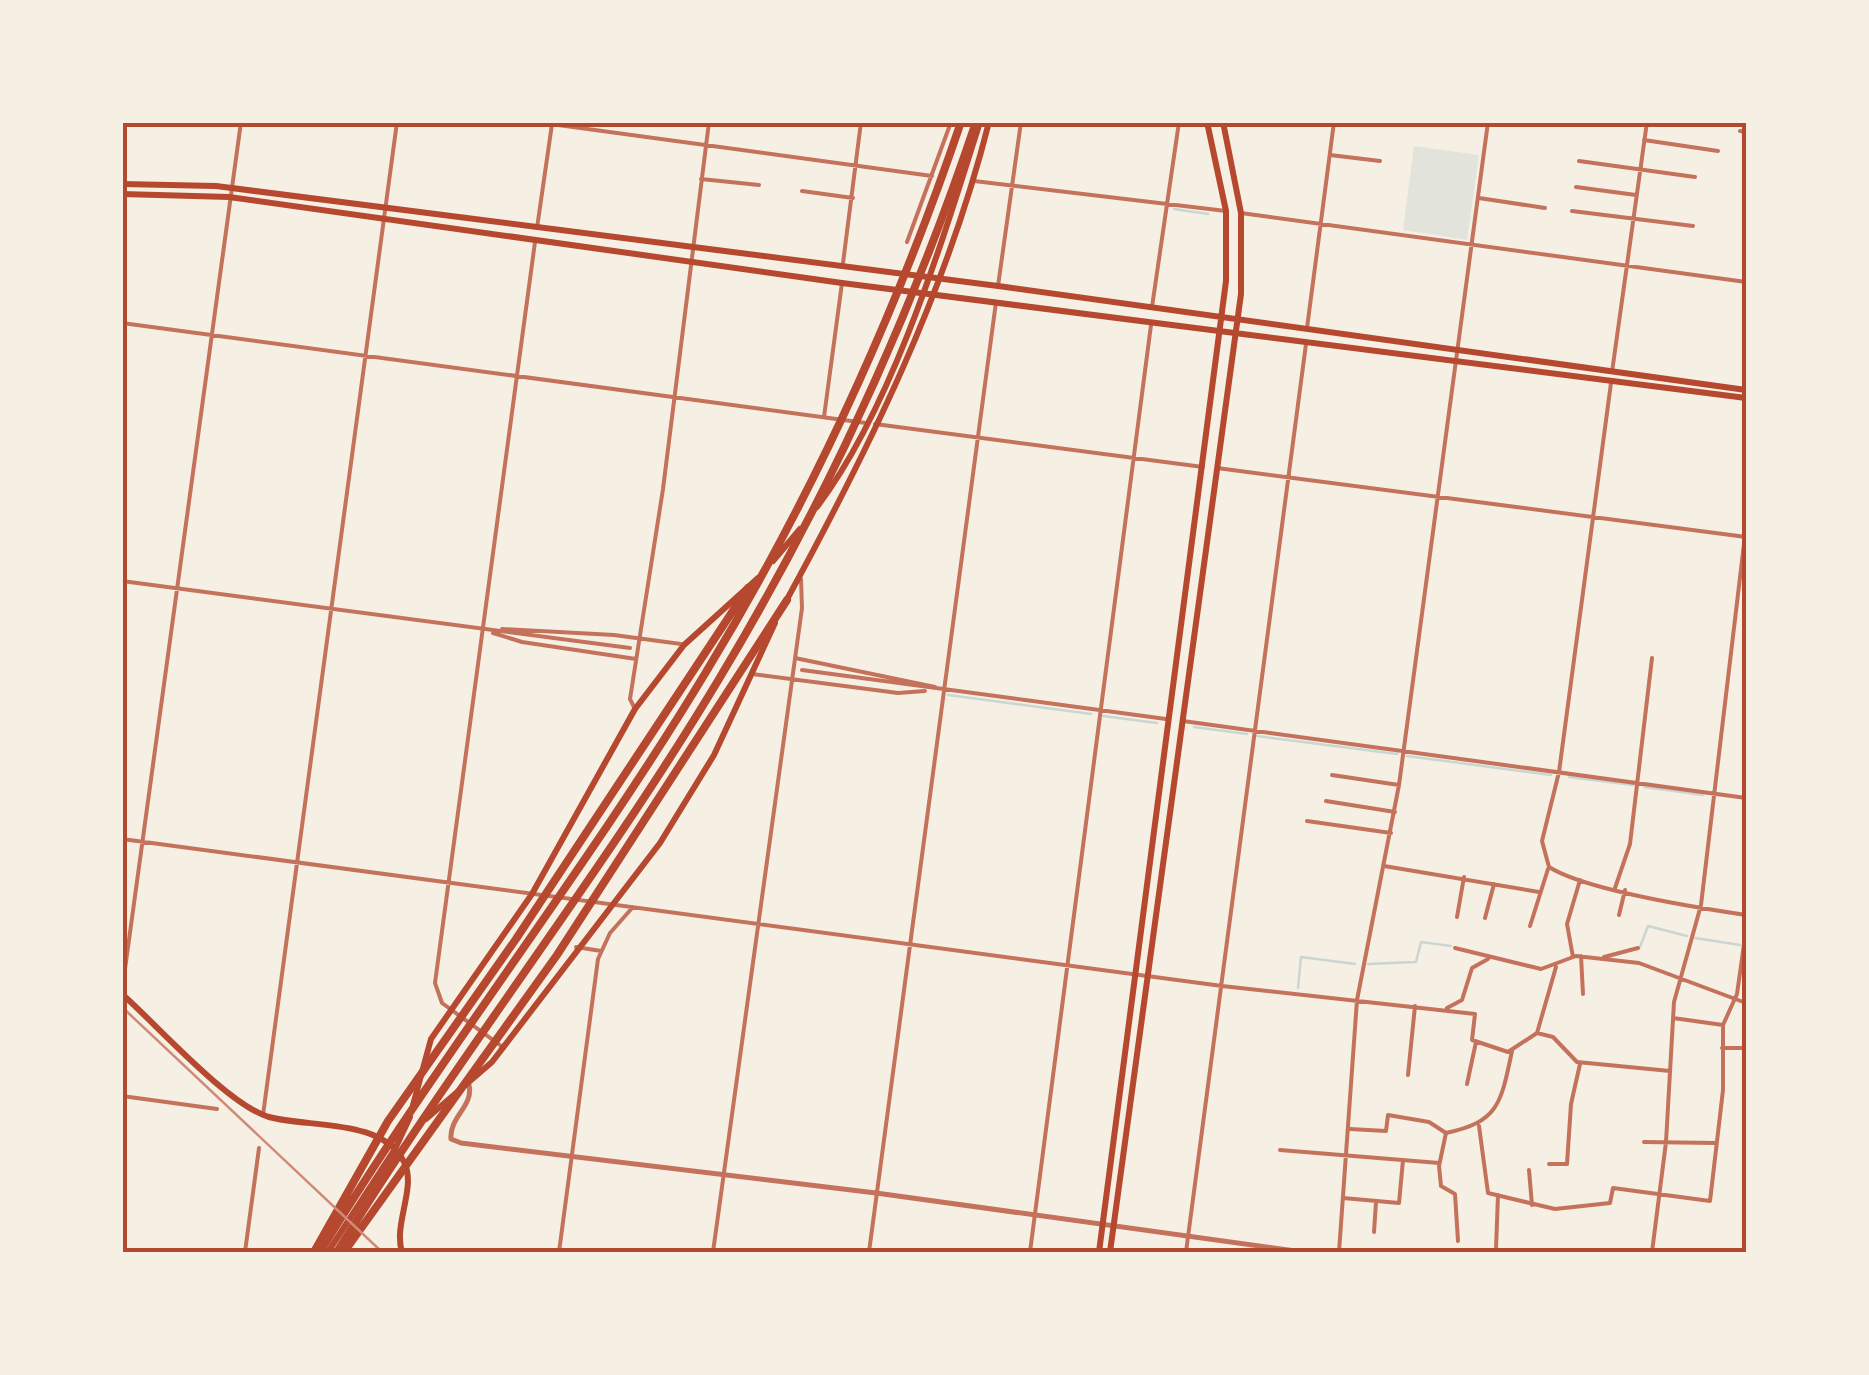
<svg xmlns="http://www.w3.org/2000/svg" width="1869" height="1375" font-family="'Public Sans',sans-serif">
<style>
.green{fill:#e2e4dc}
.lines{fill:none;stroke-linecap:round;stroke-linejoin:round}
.stream{stroke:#c9d6d2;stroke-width:2.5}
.minor{stroke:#c5725c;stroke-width:4}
.tertiary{stroke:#c5725c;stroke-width:5}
.secondary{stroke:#b5482f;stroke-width:6}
.primary{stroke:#b5482f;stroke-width:6}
.motorway{stroke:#b5482f;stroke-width:8}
.rail{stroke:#cf8b77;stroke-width:2.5}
.neatline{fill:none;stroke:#b5482f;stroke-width:4}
</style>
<rect width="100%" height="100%" fill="#f6efe4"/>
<path class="green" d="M 1414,146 L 1479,155 L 1467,240 L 1403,230 Z"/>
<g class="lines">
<path class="stream" d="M 1174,209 L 1208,214
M 948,695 L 1091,714
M 1103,716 L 1157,723
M 1194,727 L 1247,734
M 1257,736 L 1397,754
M 1407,756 L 1551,775
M 1569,777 L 1633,785
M 1644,787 L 1703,795
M 1695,938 L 1740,945
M 1640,947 L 1648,926 L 1687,936
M 1368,964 L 1416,962 L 1421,942 L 1451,946
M 1298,988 L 1301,957 L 1355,964"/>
<path class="minor" d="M 536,122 L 932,176
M 1740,131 L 1746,132
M 1644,140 L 1718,151
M 1330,155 L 1380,161
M 1579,161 L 1695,177
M 701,179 L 759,185
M 974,181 L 1226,211
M 1576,187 L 1636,195
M 802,191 L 853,198
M 1479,198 L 1545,208
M 1572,211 L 1693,226
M 1241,213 L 1746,282
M 537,228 L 552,124
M 907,242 L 951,122
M 843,263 L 861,122
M 998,286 L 1021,122
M 1152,307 L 1179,122
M 122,323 L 866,423
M 1307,328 L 1334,122
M 1612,372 L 1647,122
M 1611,383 L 1559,772 L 1542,841 L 1549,867 C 1587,891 1699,908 1746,915
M 824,417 L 842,283
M 875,424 L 1203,467
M 1217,468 L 1746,537
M 122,581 L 630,648
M 502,629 L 614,635 L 681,644
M 493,633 L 522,642 L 636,659
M 795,658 L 935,687
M 802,670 L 1166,719
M 752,674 L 898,693 L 925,691
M 635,709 L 630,699 L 663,489 L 709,122
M 1183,721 L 1746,798
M 1332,775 L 1399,785
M 1326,801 L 1395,812
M 1307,821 L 1391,833
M 122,839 L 1222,986 L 1475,1014 L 1472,1040 L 1508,1052 L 1537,1033 L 1553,1037 L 1577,1062 L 1670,1071
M 1384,866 L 1539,892
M 1615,888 L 1630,844 L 1652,658
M 1619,915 L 1625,890
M 1457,917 L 1464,877
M 1485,918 L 1494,884
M 1530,926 L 1548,869
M 576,947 L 601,951
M 1455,948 L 1541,969 L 1576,956 L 1639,963 L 1746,1003
M 1581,956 L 1583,994
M 1573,957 L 1567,924 L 1580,880
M 1604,957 L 1638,948
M 122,991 L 241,122
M 1447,1008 L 1462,1000 L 1472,968 L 1488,959
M 1673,1018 L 1723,1025
M 1537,1033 L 1556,967
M 504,1048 L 442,1003 L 435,983 L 535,242
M 1722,1048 L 1746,1048
M 1408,1075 L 1415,1006
M 1467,1084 L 1476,1042
M 122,1096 L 217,1109
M 263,1115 L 397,122
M 1479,1126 L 1488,1193 L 1555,1209 L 1610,1203 L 1613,1188 L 1710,1201 L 1723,1090 L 1723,1025 L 1737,994 L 1746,930
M 1350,1129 L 1386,1131 L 1388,1115 L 1429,1122 L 1446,1133
M 1644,1142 L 1716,1143
M 1280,1150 L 1439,1163
M 1549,1164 L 1567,1164 L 1571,1104 L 1580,1064
M 1529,1170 L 1532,1205
M 1343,1198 L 1399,1203 L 1403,1160
M 1374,1232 L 1376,1202
M 1745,1237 L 1746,1237
M 1458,1241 L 1455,1194 L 1441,1186 L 1439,1166 L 1446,1133 C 1499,1122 1501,1103 1512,1051
M 1496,1249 L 1498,1195
M 245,1252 L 259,1148
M 559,1252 L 598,959 L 610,933 L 633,907
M 713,1252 L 802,608 L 801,579
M 869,1252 L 996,302
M 1030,1252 L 1151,325
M 1186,1252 L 1306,344
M 1339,1252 L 1357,1000 L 1399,785 L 1488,122
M 1652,1252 L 1666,1142 L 1674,1002 L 1701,905 L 1746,527"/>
<path class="tertiary" d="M 469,1085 C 474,1106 449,1117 451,1139 L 461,1143 L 876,1193 L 1303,1252"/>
<path class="secondary" d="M 817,507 C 893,406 942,242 980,122
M 773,561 L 800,529
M 785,603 C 869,449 946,293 989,122
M 122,994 C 157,1025 228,1105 269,1117 C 309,1128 382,1118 404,1162 C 417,1187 393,1224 402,1252
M 413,1105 L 431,1039 L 532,894 L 635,709 L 684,645 L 758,578
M 426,1119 L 492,1062 L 660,843 L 714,755 L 775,623
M 328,1252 L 395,1149 L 410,1117"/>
<path class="primary" d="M 122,184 L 216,186 L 998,286 L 1746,390
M 122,194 L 229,197 L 842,283 L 1746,398
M 1099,1252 L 1226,281 L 1226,211 L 1207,122
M 1110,1252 L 1241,294 L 1241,213 L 1223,122"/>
<path class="motorway" d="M 314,1252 L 388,1121 L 516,939 L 748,588
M 320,1252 C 441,1054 586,871 706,672 C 811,499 896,314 961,122
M 337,1252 C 457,1057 601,876 719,679 C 825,503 911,316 976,122
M 344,1252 L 557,955 L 787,600"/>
<path class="rail" d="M 122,1007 L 382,1252"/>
</g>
<rect width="1869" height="1375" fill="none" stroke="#f6efe4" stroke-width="250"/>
<rect x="125" y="125" width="1619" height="1125" class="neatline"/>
</svg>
